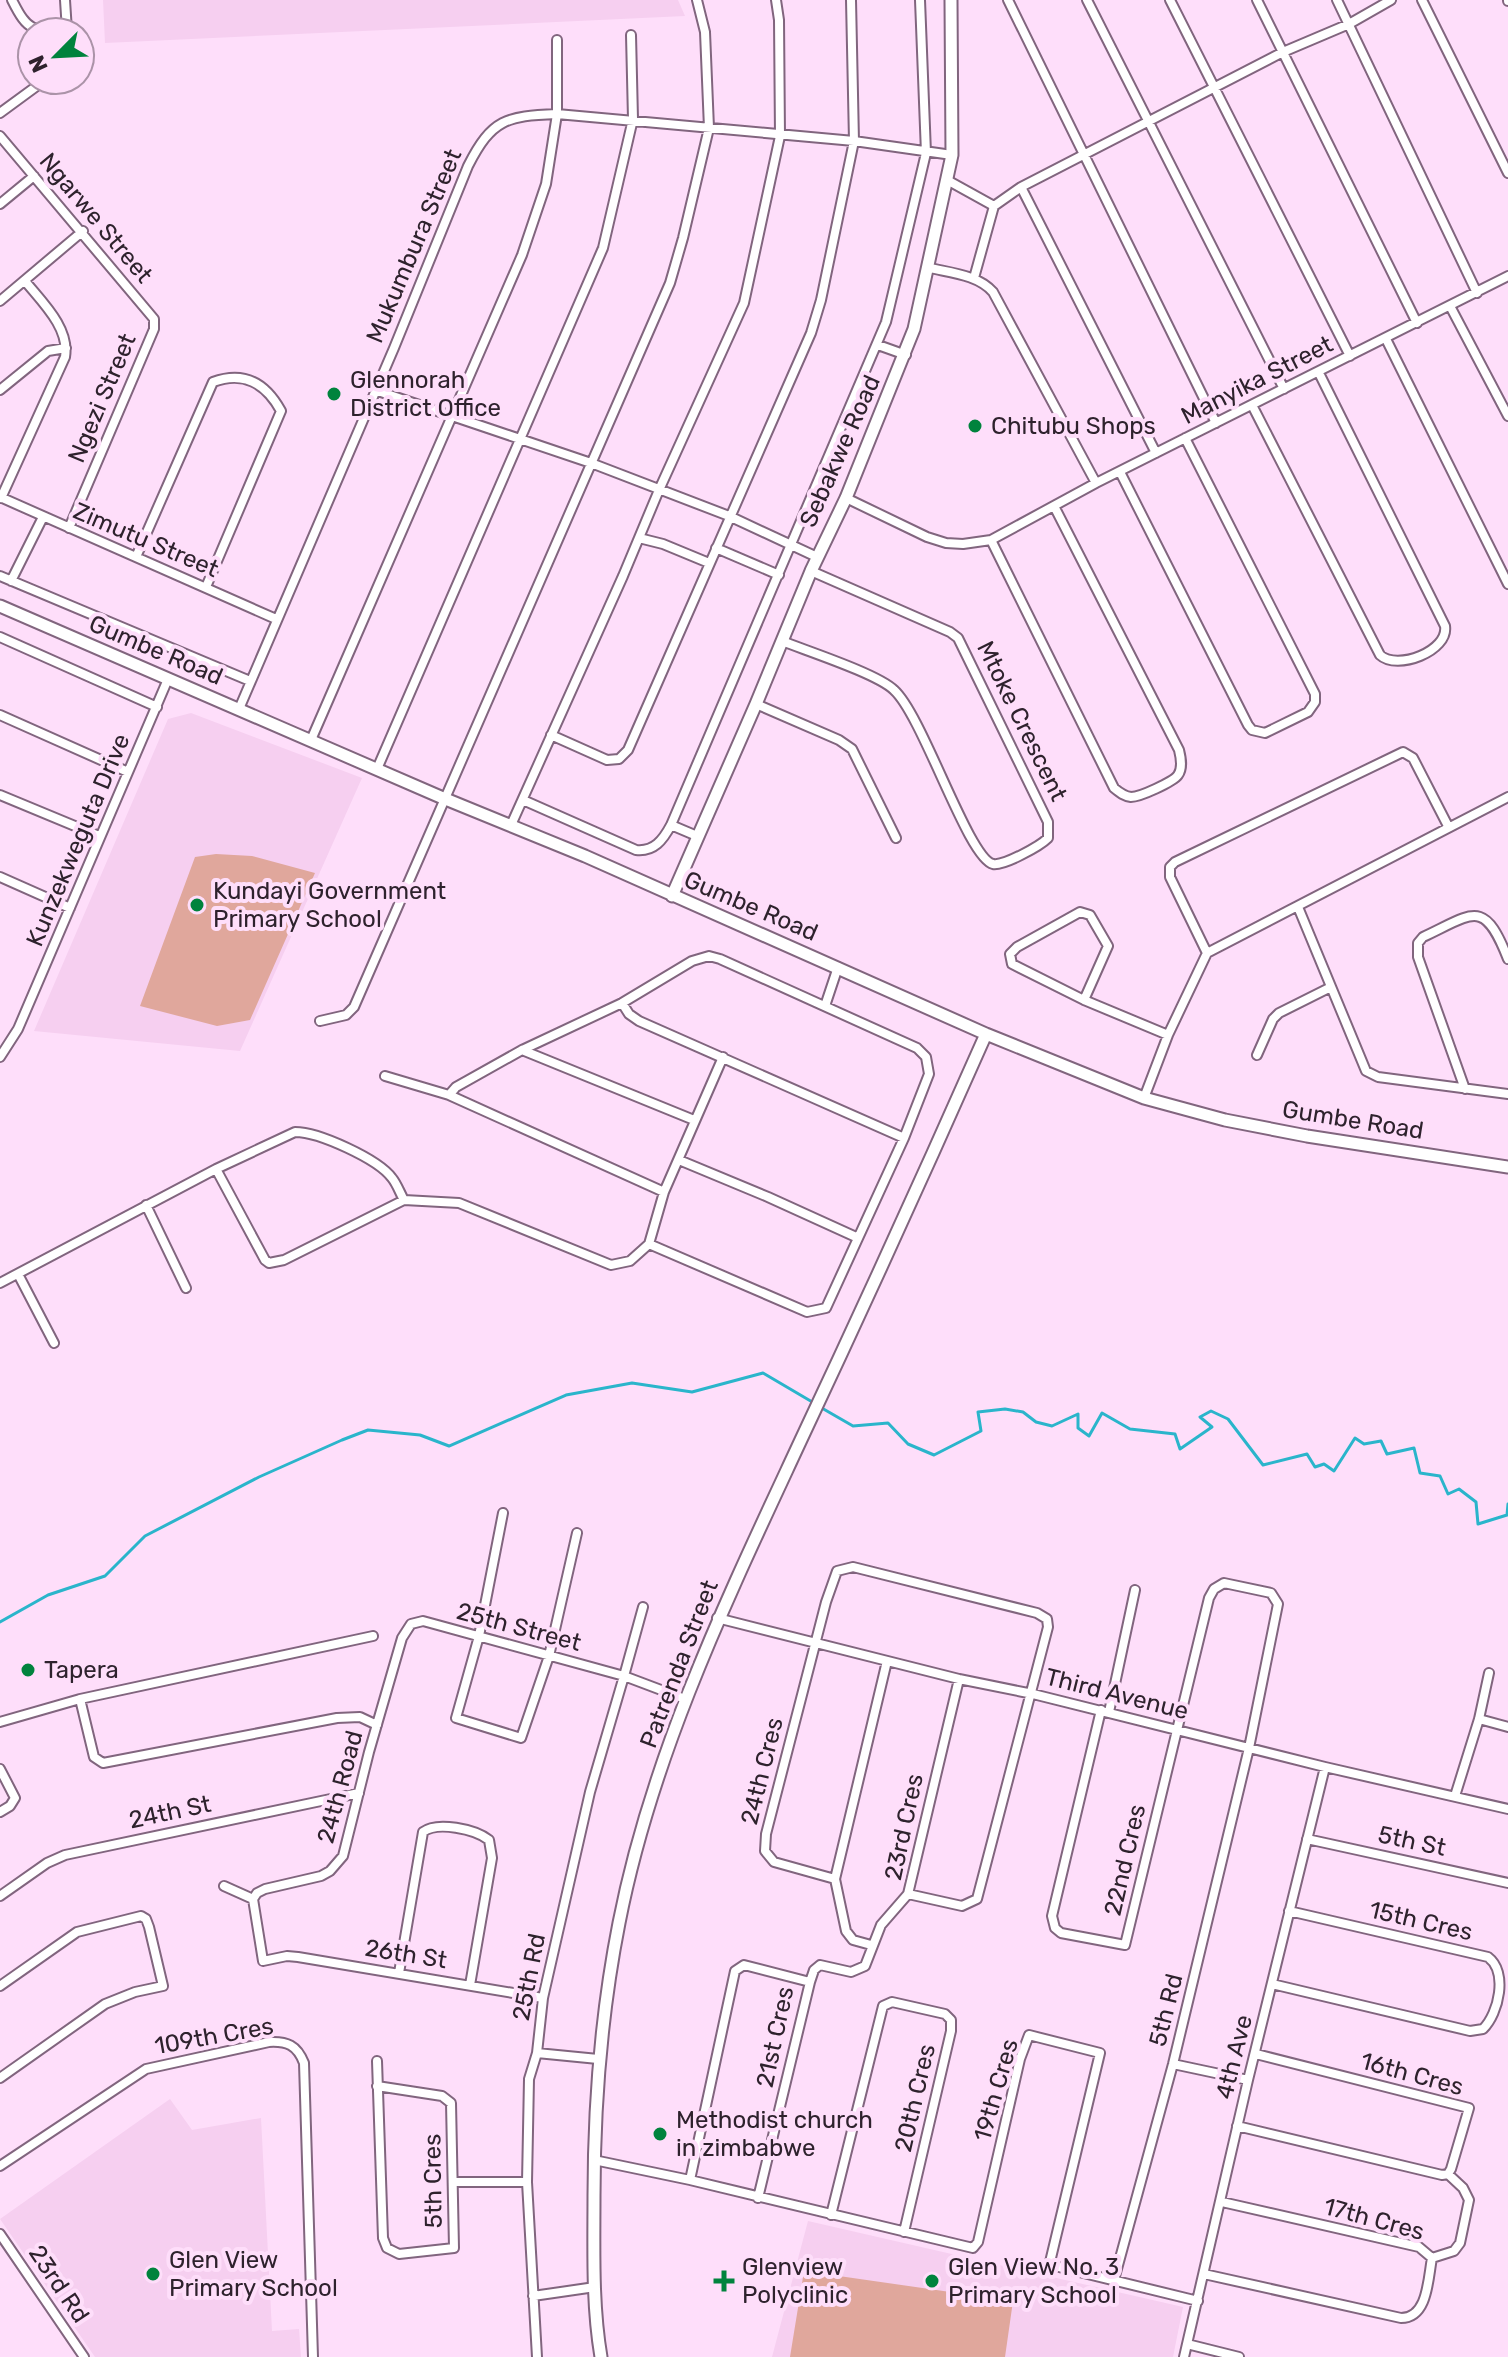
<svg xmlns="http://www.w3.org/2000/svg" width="1508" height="2357" font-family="Rubik,sans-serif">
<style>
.built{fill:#f6cff0}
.green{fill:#e0a79c}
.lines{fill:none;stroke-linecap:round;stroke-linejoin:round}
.stream{stroke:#2ab5cb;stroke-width:3}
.street-casing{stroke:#81657e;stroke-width:12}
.secondary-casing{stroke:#81657e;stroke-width:15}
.street{stroke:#fff;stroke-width:8}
.secondary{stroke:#fff;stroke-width:11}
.poi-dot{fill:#00833d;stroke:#fedefa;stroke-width:3}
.labels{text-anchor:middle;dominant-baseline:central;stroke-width:8;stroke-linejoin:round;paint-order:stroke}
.street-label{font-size:24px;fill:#2e222d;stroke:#fedefa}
.poi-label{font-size:24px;fill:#2e222d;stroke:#fedefa;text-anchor:start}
</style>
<rect width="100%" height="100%" fill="#fedefa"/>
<path class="built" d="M 103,0 L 678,0 L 685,16 L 105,43 Z
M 191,713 L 362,778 L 240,1051 L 34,1031 L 168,719 Z
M 170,2099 L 192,2130 L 261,2118 L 272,2331 L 299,2329 L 301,2357 L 95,2357 L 0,2219 Z
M 808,2221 L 1183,2307 L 1173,2357 L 772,2357 Z"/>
<path class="green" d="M 216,854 L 252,856 L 315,873 L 250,1020 L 217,1026 L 140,1006 L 195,857 Z
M 804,2271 L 1013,2301 L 1005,2357 L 790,2357 Z"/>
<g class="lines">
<path class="stream" d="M 820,1407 L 853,1426 L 888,1423 L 908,1444 L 934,1455 L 981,1431 L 978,1412 L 1005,1409 L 1023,1412 L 1036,1422 L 1052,1426 L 1078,1414 L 1078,1428 L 1089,1436 L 1102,1413 L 1130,1429 L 1175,1434 L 1180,1449 L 1212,1427 L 1200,1417 L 1211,1411 L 1228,1419 L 1263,1465 L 1307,1454 L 1315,1467 L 1324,1464 L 1334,1471 L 1355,1438 L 1364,1444 L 1381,1441 L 1387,1454 L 1414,1448 L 1420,1473 L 1440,1476 L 1448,1494 L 1459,1489 L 1476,1502 L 1478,1524 L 1507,1515 L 1508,1504
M 0,1622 L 48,1595 L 105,1576 L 145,1536 L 259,1477 L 342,1440 L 368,1430 L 420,1435 L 449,1446 L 566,1395 L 632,1383 L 692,1392 L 763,1373 L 814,1403"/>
<defs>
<path id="street" d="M 12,0 C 28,32 33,32 67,27
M 65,0 L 67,31
M 1008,0 L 1216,423
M 1087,0 L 1284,389
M 1170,0 L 1350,356
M 1257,0 L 1417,323
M 1337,0 L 1477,293
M 1422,0 L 1508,173
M 1508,0 L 1508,1
M 0,113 L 45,80
M 0,136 L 154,319 L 154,329 L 69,528
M 947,180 L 994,206
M 1021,187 L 1156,453
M 0,204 L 34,176
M 930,268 C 952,273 978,275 993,292 L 1096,483
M 974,278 L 994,206 L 1021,187 L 1283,52 L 1349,24 L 1391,0
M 0,301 L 83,231
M 1450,306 L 1508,416
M 1386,339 L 1508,584
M 878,345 L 906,355
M 0,390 L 48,351 L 66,348
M 375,390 L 591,463 L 729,516 L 817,557
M 1252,405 L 1380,655 C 1397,671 1449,651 1445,626 L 1319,373
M 1120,472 L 1248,725 L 1252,730 L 1265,733 L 1308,712 L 1315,702 L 1315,694 L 1185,438
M 0,497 L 276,619
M 1,498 L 65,357 C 70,328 42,302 25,281
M 846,498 L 927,537 L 946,543 L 963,544 L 991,540 L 1096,483 L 1508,276
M 639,538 L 663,544 L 709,563
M 991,540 L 1114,788 C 1120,793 1124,796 1131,797 C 1140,797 1173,782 1178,775 C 1183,768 1181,758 1179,750 L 1054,506
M 716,548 L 779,575
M 136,557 L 213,382 C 243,371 265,382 281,411 L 206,587
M 0,576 L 250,681
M 11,581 L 43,517
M 0,637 L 157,707
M 782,641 C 807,651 878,674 894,690 C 923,716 968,858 993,864 C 1004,866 1040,846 1048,838 L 1048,822 L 958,638 L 950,632 L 811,571
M 756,704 L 839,740 L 852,749 L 896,838
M 239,709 L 394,348 L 468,166 C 492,119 506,116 557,114 L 854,141 L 952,155
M 0,715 L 128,772
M 551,735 L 607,760 L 619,759 L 628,750 L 811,333 L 821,300 L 854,141 L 851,0
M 311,740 L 522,255 L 546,184 L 557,114 L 557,40
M 377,769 L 603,248 L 633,119 L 631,35
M 0,795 L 99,836
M 523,800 L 636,850 C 654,852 663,840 671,825 L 886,322 L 926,153 L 920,0
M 511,825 L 623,576 L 659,490 L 744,303 L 780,136 L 779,20 L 776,0
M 671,825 L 697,836
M 0,877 L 70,908
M 1298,907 L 1366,1071 L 1378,1077 L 1508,1094
M 1207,953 L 1170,877 L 1170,867 L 1175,862 L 1403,752 L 1413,758 L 1448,826
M 1084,1000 L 1108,946 L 1090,915 L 1080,912 L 1017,947 L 1010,954 L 1012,964 L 1084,1000 L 1168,1035
M 622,1003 L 629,1014 L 639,1021 L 904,1138
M 825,1006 L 838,967
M 320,1021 L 346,1015 L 354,1007 L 670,283 L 683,238 L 709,128 L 705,32 L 697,0
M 522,1050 L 694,1120
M 1257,1055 L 1273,1019 L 1279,1013 L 1331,987
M 0,1057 L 18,1029 L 168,679
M 385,1076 L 449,1095 L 664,1192
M 1465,1089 L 1418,957 L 1418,943 L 1423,937 C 1474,913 1484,898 1508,959
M 449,1095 L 456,1087 L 522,1050 L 622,1003 L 692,961 L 709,956 L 720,959 L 917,1048 L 926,1057 L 929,1074 L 904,1138 L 826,1308 L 807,1312 L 649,1244
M 1144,1098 L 1168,1035 L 1207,953 L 1508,797
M 679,1160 L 768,1197 L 856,1237
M 216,1169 L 265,1260 L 269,1263 L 284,1260 L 404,1200 L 459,1203 L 611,1265 L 630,1261 L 649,1244 L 664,1192 L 723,1057
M 146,1205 L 186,1288
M 18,1274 L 54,1343
M 0,1283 L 216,1169 L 295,1132 C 319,1132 378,1159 392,1178 C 397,1184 400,1193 404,1200
M 503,1513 L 479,1636 L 456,1718 L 521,1738 L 549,1656 L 577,1533
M 717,1618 L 959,1679 L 1033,1694 L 1325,1767 L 1508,1809
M 887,1661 L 835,1879 L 774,1862 L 765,1851 L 766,1834 L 826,1602 L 837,1571 L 853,1567 L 1037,1613 L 1047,1619 L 1048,1627 L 977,1899 L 962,1906 L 908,1894 L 959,1679
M 80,1699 L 94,1757 L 103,1763 L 337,1718 L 360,1717 L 377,1725
M 1101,1710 L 1052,1916 L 1055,1928 L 1061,1933 L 1125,1945 L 1209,1598 L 1214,1589 L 1224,1583 L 1271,1593 L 1278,1604 L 1249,1748 L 1173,2064 L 1114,2280
M 1109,1712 L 1135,1590
M 1479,1719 L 1508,1727
M 0,1722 L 80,1699 L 373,1636
M 0,1769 L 15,1798 L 10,1806 L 0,1812
M 1455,1796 L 1479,1719 L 1489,1673
M 1307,1839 L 1508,1883
M 835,1879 L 846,1931 L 853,1940 L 871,1945
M 224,1886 L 253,1899
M 0,1896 L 47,1863 L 65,1855 L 359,1793
M 253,1899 L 257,1893 L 265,1889 L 321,1876 L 330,1871 L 343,1856 L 369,1752 L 402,1638 L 411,1624 L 423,1621 L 624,1676 L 643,1607
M 253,1899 L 263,1961 L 287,1956 L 298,1957 L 543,1998
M 399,1973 L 423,1832 C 437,1821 475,1829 489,1840 L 492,1858 L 470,1985
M 810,1982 L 814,1970 L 820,1965 L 851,1972 L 865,1966 L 881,1925 L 908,1894
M 1272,1984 L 1470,2031 L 1483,2029 C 1499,2013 1508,1972 1488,1957 L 1289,1911
M 0,1986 L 77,1932 L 141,1916 L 146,1919 L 149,1927 L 163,1986 L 135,1992 L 105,2004 L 0,2078
M 537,2053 L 598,2059
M 1173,2064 L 1248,2080
M 377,2086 L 442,2096 L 451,2103 L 454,2248 L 399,2254 L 387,2248 L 383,2238 L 377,2061
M 1237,2126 L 1442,2175 L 1448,2174 L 1451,2169 L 1469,2108 L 1256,2054
M 594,2160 L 690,2180 L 973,2248 L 978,2242 L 1020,2059 L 1029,2035 L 1100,2053 L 1050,2262 L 1055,2266 L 1198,2301
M 0,2166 L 146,2069 L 269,2042 C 287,2041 297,2045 304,2063 L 313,2357
M 690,2180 L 735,1971 L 744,1965 L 810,1982 L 758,2198
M 454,2182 L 527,2182
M 831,2215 L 883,2006 L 892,2002 L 945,2014 L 951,2020 L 951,2031 L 904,2232
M 0,2234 L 84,2357
M 1432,2258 L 1454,2251 L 1460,2243 L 1469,2200 L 1463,2188 L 1448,2174
M 1204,2274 L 1401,2318 C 1428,2318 1428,2279 1432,2258 L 1419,2247 L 1222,2202
M 533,2296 L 595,2287
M 1187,2344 L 1239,2357
M 537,2357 L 527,2182 L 529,2079 L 537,2053 L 543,1998 L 590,1792 L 624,1676 L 685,1699
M 1184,2357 L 1248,2080 L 1325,1767"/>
<path id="secondary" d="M 0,606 L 443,798 L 585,856 L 986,1034 L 1144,1098 L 1225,1120 L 1307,1136 L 1508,1167
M 672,896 L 756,704 L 811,571 L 846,498 L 914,329 L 952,155 L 951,0
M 601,2357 C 592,2304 594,2249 594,2196 C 594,2104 601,2014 619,1923 C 652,1754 727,1599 799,1444 C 863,1308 925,1172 986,1034"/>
</defs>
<use href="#street" class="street-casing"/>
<use href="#secondary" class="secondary-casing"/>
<use href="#street" class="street"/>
<use href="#secondary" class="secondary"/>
</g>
<g class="poi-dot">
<circle cx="334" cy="394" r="8"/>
<circle cx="975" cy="426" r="8"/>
<circle cx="197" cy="905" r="8"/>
<circle cx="28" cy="1670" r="8"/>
<circle cx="660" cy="2134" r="8"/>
<circle cx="153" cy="2274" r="8"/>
<path d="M720 2269h8v8h8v8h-8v8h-8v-8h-8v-8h8z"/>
<circle cx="932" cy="2281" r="8"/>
</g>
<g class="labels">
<g class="street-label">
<text transform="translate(96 218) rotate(50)">Ngarwe Street</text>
<text transform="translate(414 246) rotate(-67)">Mukumbura Street</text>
<text transform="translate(1257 380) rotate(-27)">Manyika Street</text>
<text transform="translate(102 398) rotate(-67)">Ngezi Street</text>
<text transform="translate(840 451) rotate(-66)">Sebakwe Road</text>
<text transform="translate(146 540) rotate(23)">Zimutu Street</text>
<text transform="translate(156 650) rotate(23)">Gumbe Road</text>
<text transform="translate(1022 721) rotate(64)">Mtoke Crescent</text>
<text transform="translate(78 840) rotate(-67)">Kunzekweguta Drive</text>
<text transform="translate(751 906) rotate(23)">Gumbe Road</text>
<text transform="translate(1353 1120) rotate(9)">Gumbe Road</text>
<text transform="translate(519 1627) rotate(15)">25th Street</text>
<text transform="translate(679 1664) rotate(-69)">Patrenda Street</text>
<text transform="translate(1117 1694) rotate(14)">Third Avenue</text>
<text transform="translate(762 1771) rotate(-76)">24th Cres</text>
<text transform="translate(340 1787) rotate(-75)">24th Road</text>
<text transform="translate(170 1812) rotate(-12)">24th St</text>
<text transform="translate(904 1827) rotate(-78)">23rd Cres</text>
<text transform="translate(1412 1841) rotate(12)">5th St</text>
<text transform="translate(1125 1860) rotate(-77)">22nd Cres</text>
<text transform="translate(1421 1921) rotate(13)">15th Cres</text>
<text transform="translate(406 1954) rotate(9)">26th St</text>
<text transform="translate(529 1977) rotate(-79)">25th Rd</text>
<text transform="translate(1166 2010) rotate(-76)">5th Rd</text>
<text transform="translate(214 2036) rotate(-10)">109th Cres</text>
<text transform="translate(775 2037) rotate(-78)">21st Cres</text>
<text transform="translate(1234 2057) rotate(-76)">4th Ave</text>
<text transform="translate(1412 2074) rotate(15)">16th Cres</text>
<text transform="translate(996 2090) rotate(-74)">19th Cres</text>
<text transform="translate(915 2098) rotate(-77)">20th Cres</text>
<text transform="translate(433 2181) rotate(-91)">5th Cres</text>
<text transform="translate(1374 2219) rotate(15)">17th Cres</text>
<text transform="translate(59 2284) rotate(56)">23rd Rd</text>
</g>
<g class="poi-label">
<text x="350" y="380">Glennorah<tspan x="350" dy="28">District Office</tspan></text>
<text x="991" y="426">Chitubu Shops</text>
<text x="213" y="891">Kundayi Government<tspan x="213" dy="28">Primary School</tspan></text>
<text x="44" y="1670">Tapera</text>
<text x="676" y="2120">Methodist church<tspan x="676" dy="28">in zimbabwe</tspan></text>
<text x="169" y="2260">Glen View<tspan x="169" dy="28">Primary School</tspan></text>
<text x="742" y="2267">Glenview<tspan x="742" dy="28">Polyclinic</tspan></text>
<text x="948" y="2267">Glen View No. 3<tspan x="948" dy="28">Primary School</tspan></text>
</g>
</g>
<g transform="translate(56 56) rotate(246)"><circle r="38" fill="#fedefa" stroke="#ab93a8" stroke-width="2"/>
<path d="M0-6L14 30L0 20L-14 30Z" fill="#00833d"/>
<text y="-12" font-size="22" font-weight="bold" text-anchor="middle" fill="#2e222d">N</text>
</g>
</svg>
